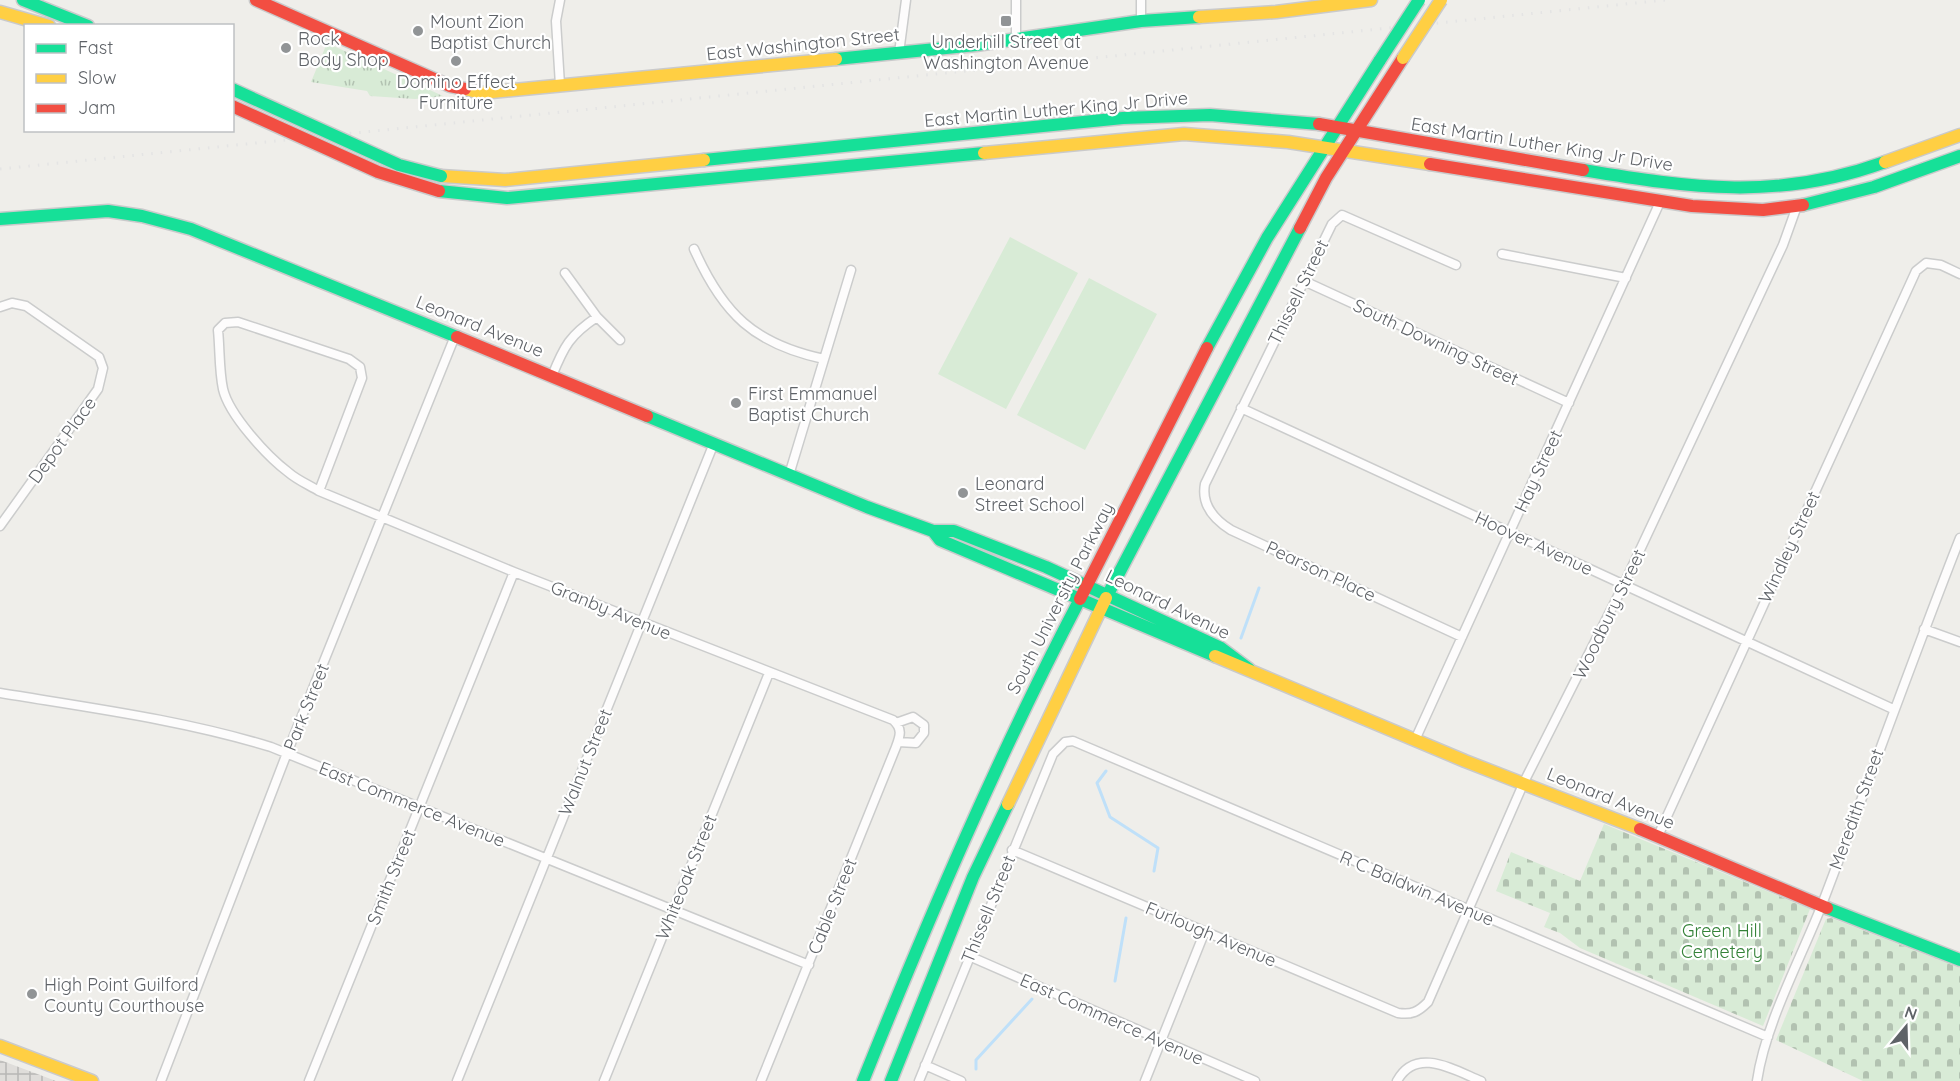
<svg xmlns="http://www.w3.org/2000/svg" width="1960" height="1081" font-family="Quicksand,sans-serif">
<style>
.industrial{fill:url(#industrial-grid)}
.green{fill:#d8ebd6}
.cemetery{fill:url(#cemetery-stones)}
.park{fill:url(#park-tufts)}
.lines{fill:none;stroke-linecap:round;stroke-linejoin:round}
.stream{stroke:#bfe0f9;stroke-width:3}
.street-casing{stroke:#cbcccc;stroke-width:11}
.fast-casing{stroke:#cacacb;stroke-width:15}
.slow-casing{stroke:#cacacb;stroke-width:15}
.jam-casing{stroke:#cacacb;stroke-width:15}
.street{stroke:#fdfcfc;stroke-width:8}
.fast{stroke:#16e098;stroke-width:12}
.slow{stroke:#ffcf43;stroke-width:12}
.jam{stroke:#f24e42;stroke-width:12}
.rail{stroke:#e4e4e4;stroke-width:3;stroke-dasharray:1.5 8;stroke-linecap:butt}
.fast-bridge-casing{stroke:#cacacb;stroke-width:15;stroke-linecap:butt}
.slow-bridge-casing{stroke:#cacacb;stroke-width:15;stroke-linecap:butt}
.jam-bridge-casing{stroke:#cacacb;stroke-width:15;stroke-linecap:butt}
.fast-bridge{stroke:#16e098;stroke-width:12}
.slow-bridge{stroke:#ffcf43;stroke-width:12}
.jam-bridge{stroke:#f24e42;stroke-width:12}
.poi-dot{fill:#919496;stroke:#fff;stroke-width:2}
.labels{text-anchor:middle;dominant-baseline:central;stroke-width:4.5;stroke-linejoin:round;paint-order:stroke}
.poi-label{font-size:18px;fill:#5f6368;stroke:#fff;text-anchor:start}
.street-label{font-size:18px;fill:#5f6368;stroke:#fff}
.park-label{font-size:18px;fill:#348238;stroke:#fff}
</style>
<defs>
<pattern id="industrial-grid" width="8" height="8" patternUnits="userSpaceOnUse" patternTransform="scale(1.5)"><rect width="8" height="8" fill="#dfddda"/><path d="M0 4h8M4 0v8" fill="none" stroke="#b8b7b5"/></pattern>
<pattern id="cemetery-stones" width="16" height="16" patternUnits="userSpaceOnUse" patternTransform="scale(1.5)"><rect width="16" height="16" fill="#d8ebd6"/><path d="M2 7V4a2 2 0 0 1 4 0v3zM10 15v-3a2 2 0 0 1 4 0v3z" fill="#b2c2b1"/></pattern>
<pattern id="park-tufts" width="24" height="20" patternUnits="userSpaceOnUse" patternTransform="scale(1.5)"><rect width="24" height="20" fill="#d8ebd6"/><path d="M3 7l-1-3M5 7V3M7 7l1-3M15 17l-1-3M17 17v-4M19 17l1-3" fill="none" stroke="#b2c2b1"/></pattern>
</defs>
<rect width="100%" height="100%" fill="#efeeea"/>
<path class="industrial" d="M 0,1060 L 56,1081 L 0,1081 Z"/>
<path class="green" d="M 1010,237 L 1078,273 L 1006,409 L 938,374 Z
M 1089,278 L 1157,314 L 1085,450 L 1017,415 Z"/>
<path class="cemetery" d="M 1604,824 L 1810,909 L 1763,1026 L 1580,948 L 1560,933 L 1544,927 L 1550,913 L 1496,891 L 1511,852 L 1580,881 Z
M 1831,918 L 1960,968 L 1960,1081 L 1863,1081 L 1776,1040 L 1826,919 Z"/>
<path class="park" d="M 327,43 L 443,96 L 415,99 L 370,96 L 367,91 L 311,82 Z"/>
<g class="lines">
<path class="stream" d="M 1241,638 L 1259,588
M 1106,771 L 1097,783 L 1110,817 L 1158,848 L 1154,871
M 1115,981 L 1126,918
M 976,1069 L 976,1060 L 1032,999"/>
<defs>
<path id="street" d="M 1016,0 L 1016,40
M 1141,21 L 1141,0
M 899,53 L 906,0
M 560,85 L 556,21 L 560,0
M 694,249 C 723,314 754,344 824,359
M 1502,254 L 1626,278
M 1456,265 L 1342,215 L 1332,224 L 1205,484 C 1201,505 1215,520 1231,530 L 1462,637
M 565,273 L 597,317 L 620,340
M 1304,281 L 1569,403
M 0,307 L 12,303 L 26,306 L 99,357 L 103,368 L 98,389 L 0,526
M 552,376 C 564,346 570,335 597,317
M 1241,408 L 1893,709
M 789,475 L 851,270
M 319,491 C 309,485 297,480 288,472 C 267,456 229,415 223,389 C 219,370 220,350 218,330 L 225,323 L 238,322 L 349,359 L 360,367 L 362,378 L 319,491 L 514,572 L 893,720 C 903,729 900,736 896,747 L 761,1081
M 1924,629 L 1960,642
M 0,693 C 91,708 183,720 271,747 L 809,965
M 896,723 L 913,717 L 924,725 L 924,733 L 916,743 L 898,742
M 1415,740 L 1660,202
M 1658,836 L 1916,271 L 1926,263 L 1941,265 L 1960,274
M 1012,850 L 1398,1013 C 1412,1015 1418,1012 1428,1002 L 1524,782 L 1624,584 L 1783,245 L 1797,206
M 969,956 L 1255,1081
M 925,1065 L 961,1081
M 161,1081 L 287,753 L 455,336
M 309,1081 L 514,572
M 457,1081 L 714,443
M 604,1081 L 769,673
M 919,1081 L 1053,754 L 1065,742 L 1073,741 L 1768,1037
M 1145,1081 L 1205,931
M 1397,1081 C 1416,1046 1454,1070 1481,1081
M 1757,1081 C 1765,1025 1800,960 1821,907 C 1868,784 1912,660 1960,538"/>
<path id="fast" d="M 23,0 L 88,26
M 836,59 L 976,45 L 1141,21 L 1199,17
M 704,160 L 1123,118 L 1210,115 L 1319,124
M 1583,170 C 1691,188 1778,201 1885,162
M 439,191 L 507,198 L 984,153
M 1803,205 L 1874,187 L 1960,156
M 0,219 L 108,211 L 142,216 L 191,229 L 457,337
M 1207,348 L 1267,238 L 1380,60
M 647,416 L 867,507 L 933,531 L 954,531 L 1046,567 L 1221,648 L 1249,669
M 933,531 L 940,540 L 1215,656
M 1106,598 L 1300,228
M 1827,908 L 1960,960
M 863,1081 C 929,917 998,756 1080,599
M 891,1081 L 973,877 L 1008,804"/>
<path id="slow" d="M 0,12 L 49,26
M 1199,17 L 1276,12 L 1371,0
M 465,89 L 481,93 L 836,59
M 984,153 L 1184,134 L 1288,142 L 1430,164
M 1885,162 L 1960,135
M 441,176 L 505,180 L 704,160
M 1215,656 L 1465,761 L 1640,829
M 1008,804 L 1106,598
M 0,1046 L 92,1081"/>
<path id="jam" d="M 256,0 L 450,86 L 465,89
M 1319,124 L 1583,170
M 1430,164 L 1692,206 L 1763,210 L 1803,205
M 1300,228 L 1326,178 L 1403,58
M 457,337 L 647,416
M 1080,599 L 1207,348
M 1640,829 L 1827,908"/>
</defs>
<use href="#street" class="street-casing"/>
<use href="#fast" class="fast-casing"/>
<use href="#slow" class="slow-casing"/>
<use href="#jam" class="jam-casing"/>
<use href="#street" class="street"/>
<use href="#fast" class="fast"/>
<use href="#slow" class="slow"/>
<use href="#jam" class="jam"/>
<path class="rail" d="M 0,169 L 1665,0"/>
<defs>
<path id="fast-bridge" d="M 1380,60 L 1419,0
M 232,89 L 399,165 L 441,176"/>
<path id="slow-bridge" d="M 1403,58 L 1441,0"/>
<path id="jam-bridge" d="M 232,106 L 378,172 L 439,191"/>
</defs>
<use href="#fast-bridge" class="fast-bridge-casing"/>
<use href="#slow-bridge" class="slow-bridge-casing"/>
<use href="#jam-bridge" class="jam-bridge-casing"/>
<use href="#fast-bridge" class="fast-bridge"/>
<use href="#slow-bridge" class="slow-bridge"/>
<use href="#jam-bridge" class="jam-bridge"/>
</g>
<g class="poi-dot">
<rect x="1000" y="15" width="12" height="12" rx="3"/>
<circle cx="418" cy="31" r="6"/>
<circle cx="286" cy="48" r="6"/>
<circle cx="456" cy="61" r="6"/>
<circle cx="736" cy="403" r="6"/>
<circle cx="963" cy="493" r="6"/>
<circle cx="32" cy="994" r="6"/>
</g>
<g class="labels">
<g class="poi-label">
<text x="430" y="21">Mount Zion<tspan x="430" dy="21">Baptist Church</tspan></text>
<text x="298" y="38">Rock<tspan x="298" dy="21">Body Shop</tspan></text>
<text x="1006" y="41" text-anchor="middle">Underhill Street at<tspan x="1006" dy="21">Washington Avenue</tspan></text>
<text x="456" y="81" text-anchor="middle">Domino Effect<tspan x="456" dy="21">Furniture</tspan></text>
<text x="748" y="393">First Emmanuel<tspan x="748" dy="21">Baptist Church</tspan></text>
<text x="975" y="483">Leonard<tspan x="975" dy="21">Street School</tspan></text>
<text x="44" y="984">High Point Guilford<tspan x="44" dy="21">County Courthouse</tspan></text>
</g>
<g class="street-label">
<text transform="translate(803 44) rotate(-6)">East Washington Street</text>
<text transform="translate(1056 109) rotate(-5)">East Martin Luther King Jr Drive</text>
<text transform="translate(1542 144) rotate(9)">East Martin Luther King Jr Drive</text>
<text transform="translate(1298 292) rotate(-64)">Thissell Street</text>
<text transform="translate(480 326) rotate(22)">Leonard Avenue</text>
<text transform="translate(1436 342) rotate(25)">South Downing Street</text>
<text transform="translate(62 440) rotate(-54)">Depot Place</text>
<text transform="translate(1538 471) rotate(-65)">Hay Street</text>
<text transform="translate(1534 543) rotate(25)">Hoover Avenue</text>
<text transform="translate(1789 547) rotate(-65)">Windley Street</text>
<text transform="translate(1321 571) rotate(25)">Pearson Place</text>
<text transform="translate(1060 598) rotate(-63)">South University Parkway</text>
<text transform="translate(1168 604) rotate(26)">Leonard Avenue</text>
<text transform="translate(611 610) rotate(22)">Granby Avenue</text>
<text transform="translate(1609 614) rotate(-64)">Woodbury Street</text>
<text transform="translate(306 707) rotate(-68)">Park Street</text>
<text transform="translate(585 762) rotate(-68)">Walnut Street</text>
<text transform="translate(1611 798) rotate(22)">Leonard Avenue</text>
<text transform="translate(412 804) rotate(22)">East Commerce Avenue</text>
<text transform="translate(1856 809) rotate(-70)">Meredith Street</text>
<text transform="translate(391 877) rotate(-68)">Smith Street</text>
<text transform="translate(686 877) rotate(-68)">Whiteoak Street</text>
<text transform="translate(1417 888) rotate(23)">R C Baldwin Avenue</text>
<text transform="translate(832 906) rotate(-68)">Cable Street</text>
<text transform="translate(988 909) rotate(-68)">Thissell Street</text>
<text transform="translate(1211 934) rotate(23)">Furlough Avenue</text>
<text transform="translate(1112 1019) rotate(24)">East Commerce Avenue</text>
</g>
<g class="park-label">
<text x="1722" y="930">Green Hill<tspan x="1722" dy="21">Cemetery</tspan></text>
</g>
</g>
<rect x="24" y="24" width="210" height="108" fill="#ffffff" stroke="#bfc1c3" stroke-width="1.5"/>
<rect x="36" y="44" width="30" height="9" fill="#16e098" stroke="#bfc1c3" stroke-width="1.5"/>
<text x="78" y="54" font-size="18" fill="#5f6368">Fast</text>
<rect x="36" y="74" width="30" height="9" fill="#ffcf43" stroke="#bfc1c3" stroke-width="1.5"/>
<text x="78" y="84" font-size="18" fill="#5f6368">Slow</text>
<rect x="36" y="104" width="30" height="9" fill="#f24e42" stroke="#bfc1c3" stroke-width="1.5"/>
<text x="78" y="114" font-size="18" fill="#5f6368">Jam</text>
<g transform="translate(1906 1027) rotate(19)" stroke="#ffffff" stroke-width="4.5" paint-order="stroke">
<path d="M0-4.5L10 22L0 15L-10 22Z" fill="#5f6368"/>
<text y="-9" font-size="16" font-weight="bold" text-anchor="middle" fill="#5f6368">N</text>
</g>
</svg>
